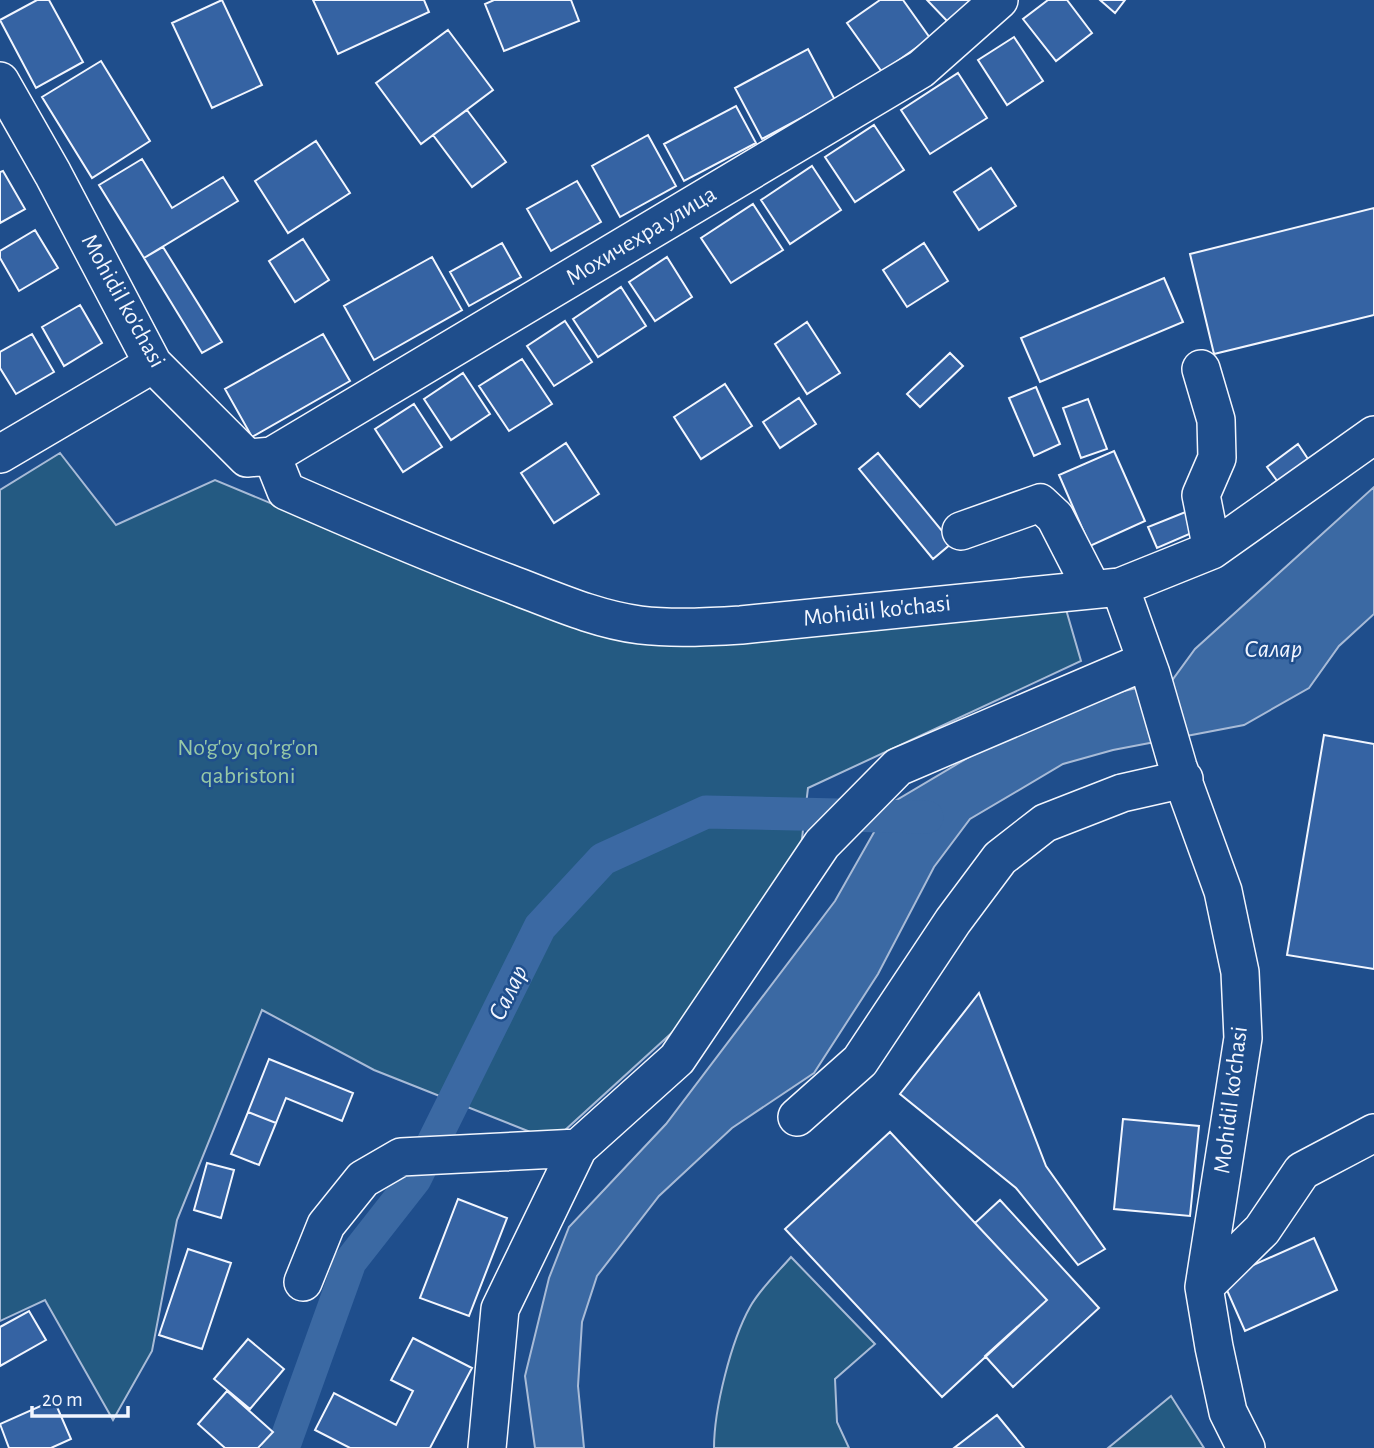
<svg xmlns="http://www.w3.org/2000/svg" width="1374" height="1448" font-family="'Alegreya Sans',sans-serif">
<style>
.green{fill:#245a82;stroke:#a8bbd7;stroke-width:2}
.water{fill:#3b69a3;stroke:#a8bbd7;stroke-width:2}
.lines{fill:none;stroke-linecap:round;stroke-linejoin:round}
.canal{stroke:#3b69a3;stroke-width:33}
.building{fill:#3563a3;stroke:#f2f6ff;stroke-width:2}
.minor-casing{stroke:#f2f6ff;stroke-width:40}
.minor{stroke:#1f4e8c;stroke-width:37}
.labels{text-anchor:middle;dominant-baseline:central;stroke-width:5;stroke-linejoin:round;paint-order:stroke}
.street-label{font-size:24px;fill:#f2f6ff;stroke:#1f4e8c}
.park-label{font-size:24px;fill:#97c8a6;stroke:#1f4e8c}
.water-label{font-size:26px;font-style:italic;fill:#f2f6ff;stroke:#1f4e8c}
</style>
<rect width="100%" height="100%" fill="#1f4e8c"/>
<path class="green" d="M 60,453 L 116,525 L 215,480 L 481,591 L 562,618 L 1065,606 L 1081,661 L 808,788 L 801,847 L 687,1019 L 553,1141 L 374,1070 L 262,1010 L 177,1220 L 152,1351 L 113,1420 L 45,1300 L 0,1321 L 0,490 Z
M 791,1257 L 875,1344 L 835,1379 L 837,1422 L 849,1448 L 714,1448 C 714,1409 731,1341 750,1307 C 760,1289 778,1272 791,1257 Z
M 1171,1396 L 1204,1448 L 1108,1448 Z"/>
<path class="water" d="M 1374,487 L 1374,614 L 1339,646 L 1309,688 L 1244,725 L 1113,750 L 1063,764 L 970,819 L 934,867 L 878,974 L 814,1073 L 732,1128 L 659,1196 L 597,1276 L 582,1322 L 578,1386 L 584,1448 L 535,1448 L 525,1376 L 549,1278 L 569,1227 L 666,1124 L 835,901 L 890,804 L 1001,738 L 1079,702 L 1173,679 L 1195,649 Z"/>
<g class="lines">
<path class="canal" d="M 278,1448 L 286,1440 L 350,1262 L 415,1179 L 540,927 L 603,859 L 706,812 L 927,817"/>
</g>
<path class="building" d="M 37,0 L 49,0 L 83,62 L 36,88 L 0,20 Z
M 222,0 L 262,85 L 212,108 L 172,23 Z
M 313,0 L 424,0 L 429,12 L 338,54 Z
M 494,0 L 571,0 L 579,21 L 504,51 L 485,4 Z
M 880,0 L 903,0 L 930,38 L 882,72 L 847,23 Z
M 927,0 L 975,0 L 950,24 Z
M 1048,0 L 1067,0 L 1092,33 L 1056,61 L 1023,19 Z
M 1100,0 L 1125,0 L 1115,13 Z
M 448,30 L 493,90 L 421,144 L 376,83 Z
M 1014,37 L 1043,81 L 1007,105 L 978,60 Z
M 808,49 L 835,100 L 762,139 L 735,88 Z
M 101,61 L 150,141 L 92,178 L 42,97 Z
M 958,73 L 987,118 L 930,154 L 901,110 Z
M 736,106 L 756,143 L 684,181 L 664,144 Z
M 467,110 L 506,162 L 472,187 L 433,135 Z
M 874,125 L 904,170 L 855,202 L 825,157 Z
M 648,135 L 676,186 L 620,217 L 592,166 Z
M 316,141 L 350,193 L 288,233 L 255,181 Z
M 142,159 L 172,208 L 223,177 L 238,201 L 144,258 L 99,185 Z
M 812,166 L 841,210 L 790,244 L 761,200 Z
M 991,168 L 1016,206 L 979,230 L 954,192 Z
M 3,171 L 25,209 L 0,223 L 0,172 Z
M 577,181 L 601,222 L 551,251 L 527,209 Z
M 753,204 L 783,250 L 731,283 L 701,238 Z
M 1374,208 L 1374,315 L 1214,354 L 1190,254 Z
M 35,230 L 58,268 L 19,291 L 0,258 L 0,251 Z
M 303,239 L 329,280 L 295,302 L 269,261 Z
M 502,243 L 521,277 L 469,306 L 450,272 Z
M 924,243 L 948,281 L 907,307 L 883,270 Z
M 163,247 L 222,342 L 202,353 L 144,258 Z
M 432,257 L 462,310 L 374,360 L 344,306 Z
M 667,257 L 692,297 L 655,321 L 629,282 Z
M 1164,278 L 1183,322 L 1040,382 L 1021,338 Z
M 621,287 L 646,326 L 598,357 L 573,319 Z
M 80,305 L 102,343 L 64,366 L 42,327 Z
M 565,321 L 592,362 L 554,386 L 527,346 Z
M 807,322 L 840,373 L 807,394 L 775,344 Z
M 32,334 L 54,372 L 16,394 L 0,368 L 0,352 Z
M 323,334 L 350,381 L 252,437 L 225,389 Z
M 950,353 L 963,366 L 920,407 L 907,394 Z
M 522,359 L 552,404 L 509,431 L 479,386 Z
M 463,373 L 490,414 L 451,440 L 424,399 Z
M 725,384 L 752,426 L 701,459 L 674,417 Z
M 1036,387 L 1060,444 L 1034,456 L 1009,398 Z
M 799,398 L 816,424 L 780,448 L 763,422 Z
M 1088,399 L 1107,449 L 1081,458 L 1063,408 Z
M 414,404 L 442,447 L 403,472 L 375,429 Z
M 566,443 L 599,494 L 554,523 L 521,473 Z
M 1298,444 L 1308,459 L 1278,482 L 1267,467 Z
M 1114,451 L 1145,521 L 1090,546 L 1059,475 Z
M 878,453 L 952,543 L 933,559 L 859,469 Z
M 1193,509 L 1201,529 L 1157,548 L 1148,527 Z
M 1324,735 L 1374,744 L 1374,969 L 1287,955 Z
M 979,993 L 1046,1166 L 1105,1249 L 1078,1265 L 1016,1188 L 900,1094 Z
M 269,1059 L 353,1093 L 342,1121 L 286,1098 L 276,1123 L 248,1112 Z
M 248,1112 L 276,1123 L 259,1165 L 231,1154 Z
M 1123,1119 L 1199,1126 L 1190,1216 L 1114,1209 Z
M 890,1132 L 1047,1300 L 942,1397 L 785,1229 Z
M 207,1163 L 234,1170 L 221,1218 L 194,1210 Z
M 458,1199 L 507,1218 L 469,1316 L 420,1298 Z
M 1000,1200 L 1099,1308 L 1013,1387 L 985,1356 L 1047,1300 L 975,1223 Z
M 1314,1238 L 1337,1290 L 1245,1331 L 1222,1279 Z
M 188,1249 L 231,1263 L 202,1349 L 159,1335 Z
M 29,1311 L 46,1340 L 0,1366 L 0,1327 Z
M 413,1338 L 472,1368 L 430,1448 L 350,1448 L 315,1430 L 334,1393 L 396,1425 L 413,1391 L 391,1380 Z
M 248,1339 L 284,1369 L 250,1409 L 214,1379 Z
M 227,1391 L 273,1432 L 258,1448 L 225,1448 L 198,1424 Z
M 54,1400 L 71,1439 L 51,1448 L 9,1448 L 0,1424 Z
M 997,1415 L 1024,1448 L 954,1448 Z"/>
<g class="lines">
<defs>
<path id="minor" d="M 0,81 L 53,174 L 153,364 L 247,458 L 272,456 L 921,69 L 999,0
M 1201,369 L 1216,420 L 1217,458 L 1201,495 L 1212,550
M 0,454 L 153,364
M 272,456 L 286,491 C 359,523 433,555 508,583 C 551,599 594,619 640,625 C 673,629 707,627 741,625 L 1120,587 L 1151,674 L 1178,767 L 1223,891 L 1240,972 L 1243,1038 L 1204,1287 L 1214,1347 L 1228,1412 L 1246,1448
M 961,531 L 1040,503 L 1055,517 L 1092,589
M 1120,587 L 1212,550 L 1374,435
M 797,1117 L 860,1061 L 953,921 L 1000,858 L 1045,823 L 1122,793 L 1184,779
M 303,1282 L 326,1225 L 363,1179 L 401,1157 L 578,1148
M 1204,1287 L 1262,1230 L 1302,1171 L 1374,1133
M 487,1448 L 500,1309 L 578,1148 L 677,1059 L 822,844 L 898,767 L 1146,661"/>
</defs>
<use href="#minor" class="minor-casing"/>
<use href="#minor" class="minor"/>
</g>
<g class="labels">
<g class="street-label">
<text transform="translate(641 236) rotate(-31)">Мохичехра улица</text>
<text transform="translate(123 301) rotate(61)">Mohidil ko'chasi</text>
<text transform="translate(877 611) rotate(-6)">Mohidil ko'chasi</text>
<text transform="translate(1231 1100) rotate(-83)">Mohidil ko'chasi</text>
</g>
<g class="park-label">
<text x="248" y="748">No'g'oy qo'rg'on<tspan x="248" dy="28">qabristoni</tspan></text>
</g>
<g class="water-label">
<text x="1273" y="649">Салар</text>
<text transform="translate(508 993) rotate(-64)">Салар</text>
</g>
</g>
<path d="M32 1406v10h96v-10" fill="none" stroke="#f2f6ff" stroke-width="3.5"/>
<text x="42" y="1406" font-size="21" fill="#f2f6ff" stroke="#1f4e8c" stroke-width="5" paint-order="stroke">20 m</text>
</svg>
